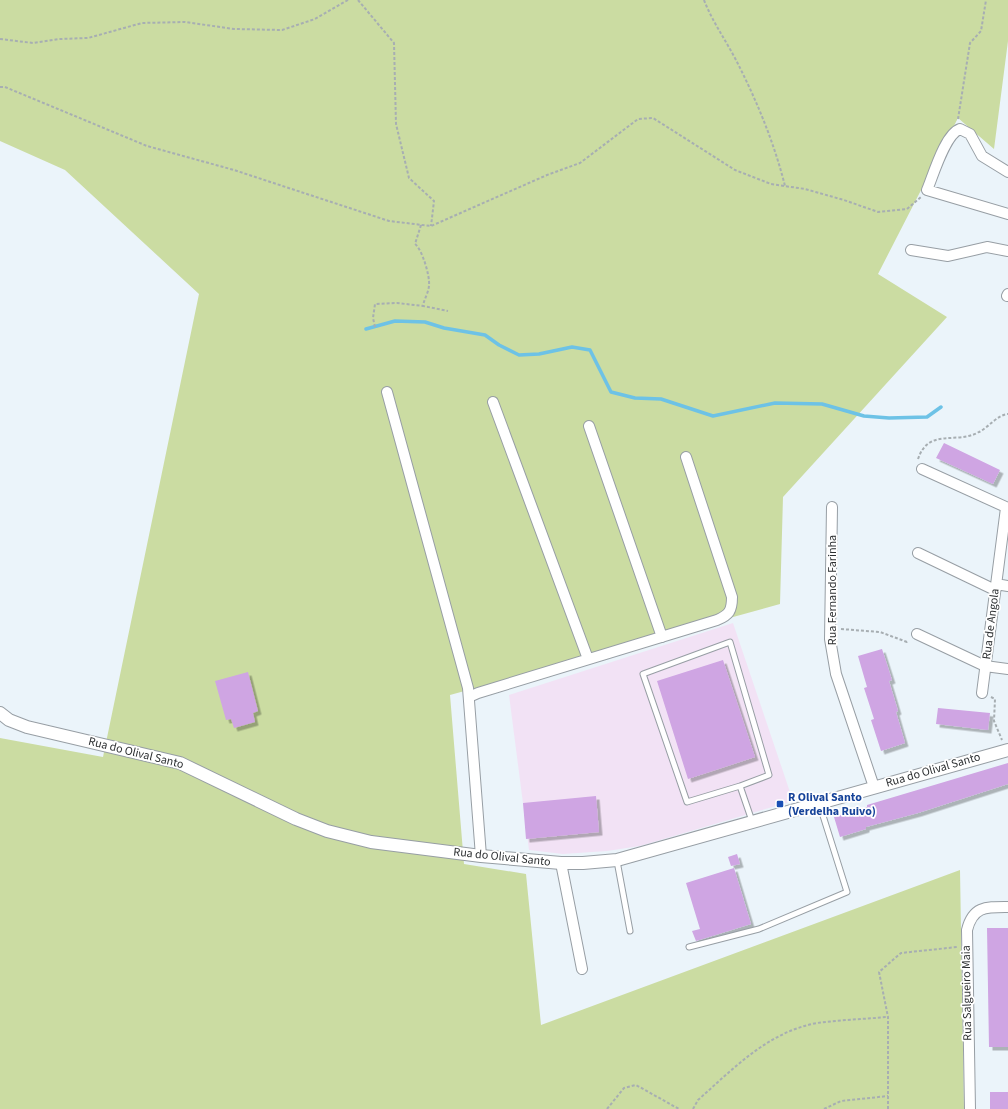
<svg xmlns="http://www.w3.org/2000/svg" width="1008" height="1109" font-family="'Source Sans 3',sans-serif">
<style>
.industrial{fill:#f2e2f5}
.green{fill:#cbdca2}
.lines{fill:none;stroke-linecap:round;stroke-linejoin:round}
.stream{stroke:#6dc2e6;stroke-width:3.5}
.building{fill:#cfa5e3;filter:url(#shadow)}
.service-casing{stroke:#979ea4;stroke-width:7}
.minor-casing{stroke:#979ea4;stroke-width:12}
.tertiary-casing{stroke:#979ea4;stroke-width:14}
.path{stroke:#a7aeb2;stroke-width:2;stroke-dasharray:3 2;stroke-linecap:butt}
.service{stroke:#fff;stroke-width:5}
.minor{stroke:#fff;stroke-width:10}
.tertiary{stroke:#fff;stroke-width:12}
.transit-dot{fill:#1a4fb4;stroke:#fff;stroke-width:1.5}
.labels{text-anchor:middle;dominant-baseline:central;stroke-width:3.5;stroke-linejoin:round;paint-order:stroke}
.street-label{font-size:12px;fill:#2c2f31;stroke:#fff}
.transit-label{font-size:12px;font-weight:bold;fill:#164399;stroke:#fff;text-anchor:start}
</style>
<defs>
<filter id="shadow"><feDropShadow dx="3.5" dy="3.5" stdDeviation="0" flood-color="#0004"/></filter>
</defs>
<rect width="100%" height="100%" fill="#ebf4fa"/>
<path class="industrial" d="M 733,623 L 793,801 L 640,846 L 607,851 L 563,854 L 529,850 L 509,695 Z"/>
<path class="green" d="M 0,0 L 1008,0 L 1008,41 L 994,149 L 958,118 L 878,274 L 947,317 L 783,497 L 780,604 L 450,695 L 464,864 L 526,874 L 541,1025 L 960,870 L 964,1109 L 0,1109 L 0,738 L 103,757 L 199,294 L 65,170 L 0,141 Z"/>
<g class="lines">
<path class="stream" d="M 366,329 L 395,321 L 425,322 L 444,328 L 485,335 L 499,345 L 519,355 L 539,354 L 572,347 L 590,350 L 611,392 L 635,398 L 661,399 L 713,416 L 775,403 L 822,404 L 864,416 L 889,418 L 927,417 L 941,407"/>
</g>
<path class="building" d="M 944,443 L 1000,470 L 993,484 L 936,458 Z
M 882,649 L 892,680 L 889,681 L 898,711 L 896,712 L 905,743 L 881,751 L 871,720 L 874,719 L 864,688 L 867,687 L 858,656 Z
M 723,660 L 755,757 L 688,779 L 657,681 Z
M 248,672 L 258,711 L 253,713 L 255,722 L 234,728 L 231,719 L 226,720 L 215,681 Z
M 938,708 L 990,713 L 988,730 L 936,724 Z
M 1008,763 L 1008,784 L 918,813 L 866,827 L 866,829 L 840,837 L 834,817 L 867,807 L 867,805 Z
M 596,796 L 599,832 L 526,839 L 523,803 Z
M 737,854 L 740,864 L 731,866 L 728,857 Z
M 734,868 L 751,924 L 696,941 L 692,931 L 700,929 L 686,883 Z
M 987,928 L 1008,928 L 1008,1047 L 989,1047 Z
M 990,1092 L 1008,1092 L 1008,1109 L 990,1109 Z"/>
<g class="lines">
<defs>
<path id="service" d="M 740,786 L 687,802 L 643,674 L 730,642 L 769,775 L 740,786 L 752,821
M 617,861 L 630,931
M 689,947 L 759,929 L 847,892 L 819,803"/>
<path id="minor" d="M 1008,172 L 982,156 L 970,134 L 960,129 C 945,134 933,176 927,190 L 1008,214
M 911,250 L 948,256 L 987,247 L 1008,251
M 1007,296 L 1008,294
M 387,392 L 468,688 L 481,856
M 493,402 L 588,659
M 589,426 L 662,637
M 922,469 L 1008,508
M 832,507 L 830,639 L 836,674 L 874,787
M 918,553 L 995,590
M 996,584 L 1008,586
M 917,634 L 985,666 L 1008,669
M 982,693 L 1006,508
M 469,697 L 478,693 L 717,620 C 729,615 732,611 732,597 L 686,457
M 561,863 L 582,969
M 970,1109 L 967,930 C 973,906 986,907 1008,907"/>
<path id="tertiary" d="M 0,713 L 9,720 L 27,727 L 180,763 L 296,819 L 327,831 L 371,842 L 481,856 L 561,863 L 583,863 L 617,860 L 1008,750"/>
</defs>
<use href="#service" class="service-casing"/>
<use href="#minor" class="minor-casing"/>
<use href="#tertiary" class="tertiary-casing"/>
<path class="path" d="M 358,0 L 394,43 L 396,124 L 409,178 L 434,201 L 431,226
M 704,0 C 712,21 725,39 736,60 C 756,99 774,142 785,186
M 0,39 L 33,43 L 59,39 L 88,38 L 142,23 L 185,22 L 234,29 L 282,30 L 315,19 L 348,0
M 0,87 L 5,87 L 147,146 L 234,170 L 389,221 L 431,226 L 547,175 L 580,163 L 638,119 L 653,118 L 735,170 L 771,184 L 805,189 L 844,200 L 878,212 L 907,209 L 921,197
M 958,119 L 970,43 L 981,31 L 986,0
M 421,225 L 415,244 C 422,249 430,276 429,285 C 429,292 424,299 423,306 L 448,311
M 375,327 L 373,318 L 375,304 L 397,303 L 423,306
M 918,459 C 929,427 956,445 979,432 C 989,427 997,415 1008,414
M 841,629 L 880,632 L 907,642 L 908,641
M 991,697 L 995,699 L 994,721 L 1002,740
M 607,1109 L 624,1088 L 636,1085 L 679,1109
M 693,1109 L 698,1100 C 734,1068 768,1032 817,1023 C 840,1020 864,1019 887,1017
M 824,1109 L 841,1101 L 888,1096
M 888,1109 L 888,1017 L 879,972 L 901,953 L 957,947"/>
<use href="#service" class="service"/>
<use href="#minor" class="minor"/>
<use href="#tertiary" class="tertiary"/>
</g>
<rect class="transit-dot" x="776" y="800" width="8" height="8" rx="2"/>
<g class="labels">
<g class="street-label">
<text transform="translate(832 590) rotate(-90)">Rua Fernando Farinha</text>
<text transform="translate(991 624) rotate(-83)">Rua de Angola</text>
<text transform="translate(136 753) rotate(14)">Rua do Olival Santo</text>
<text transform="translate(933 770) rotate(-16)">Rua do Olival Santo</text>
<text transform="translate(502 857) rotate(6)">Rua do Olival Santo</text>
<text transform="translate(967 993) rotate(-91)">Rua Salgueiro Maia</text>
</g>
<g class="transit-label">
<text x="788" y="797">R Olival Santo<tspan x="788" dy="14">(Verdelha Ruivo)</tspan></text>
</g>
</g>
</svg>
